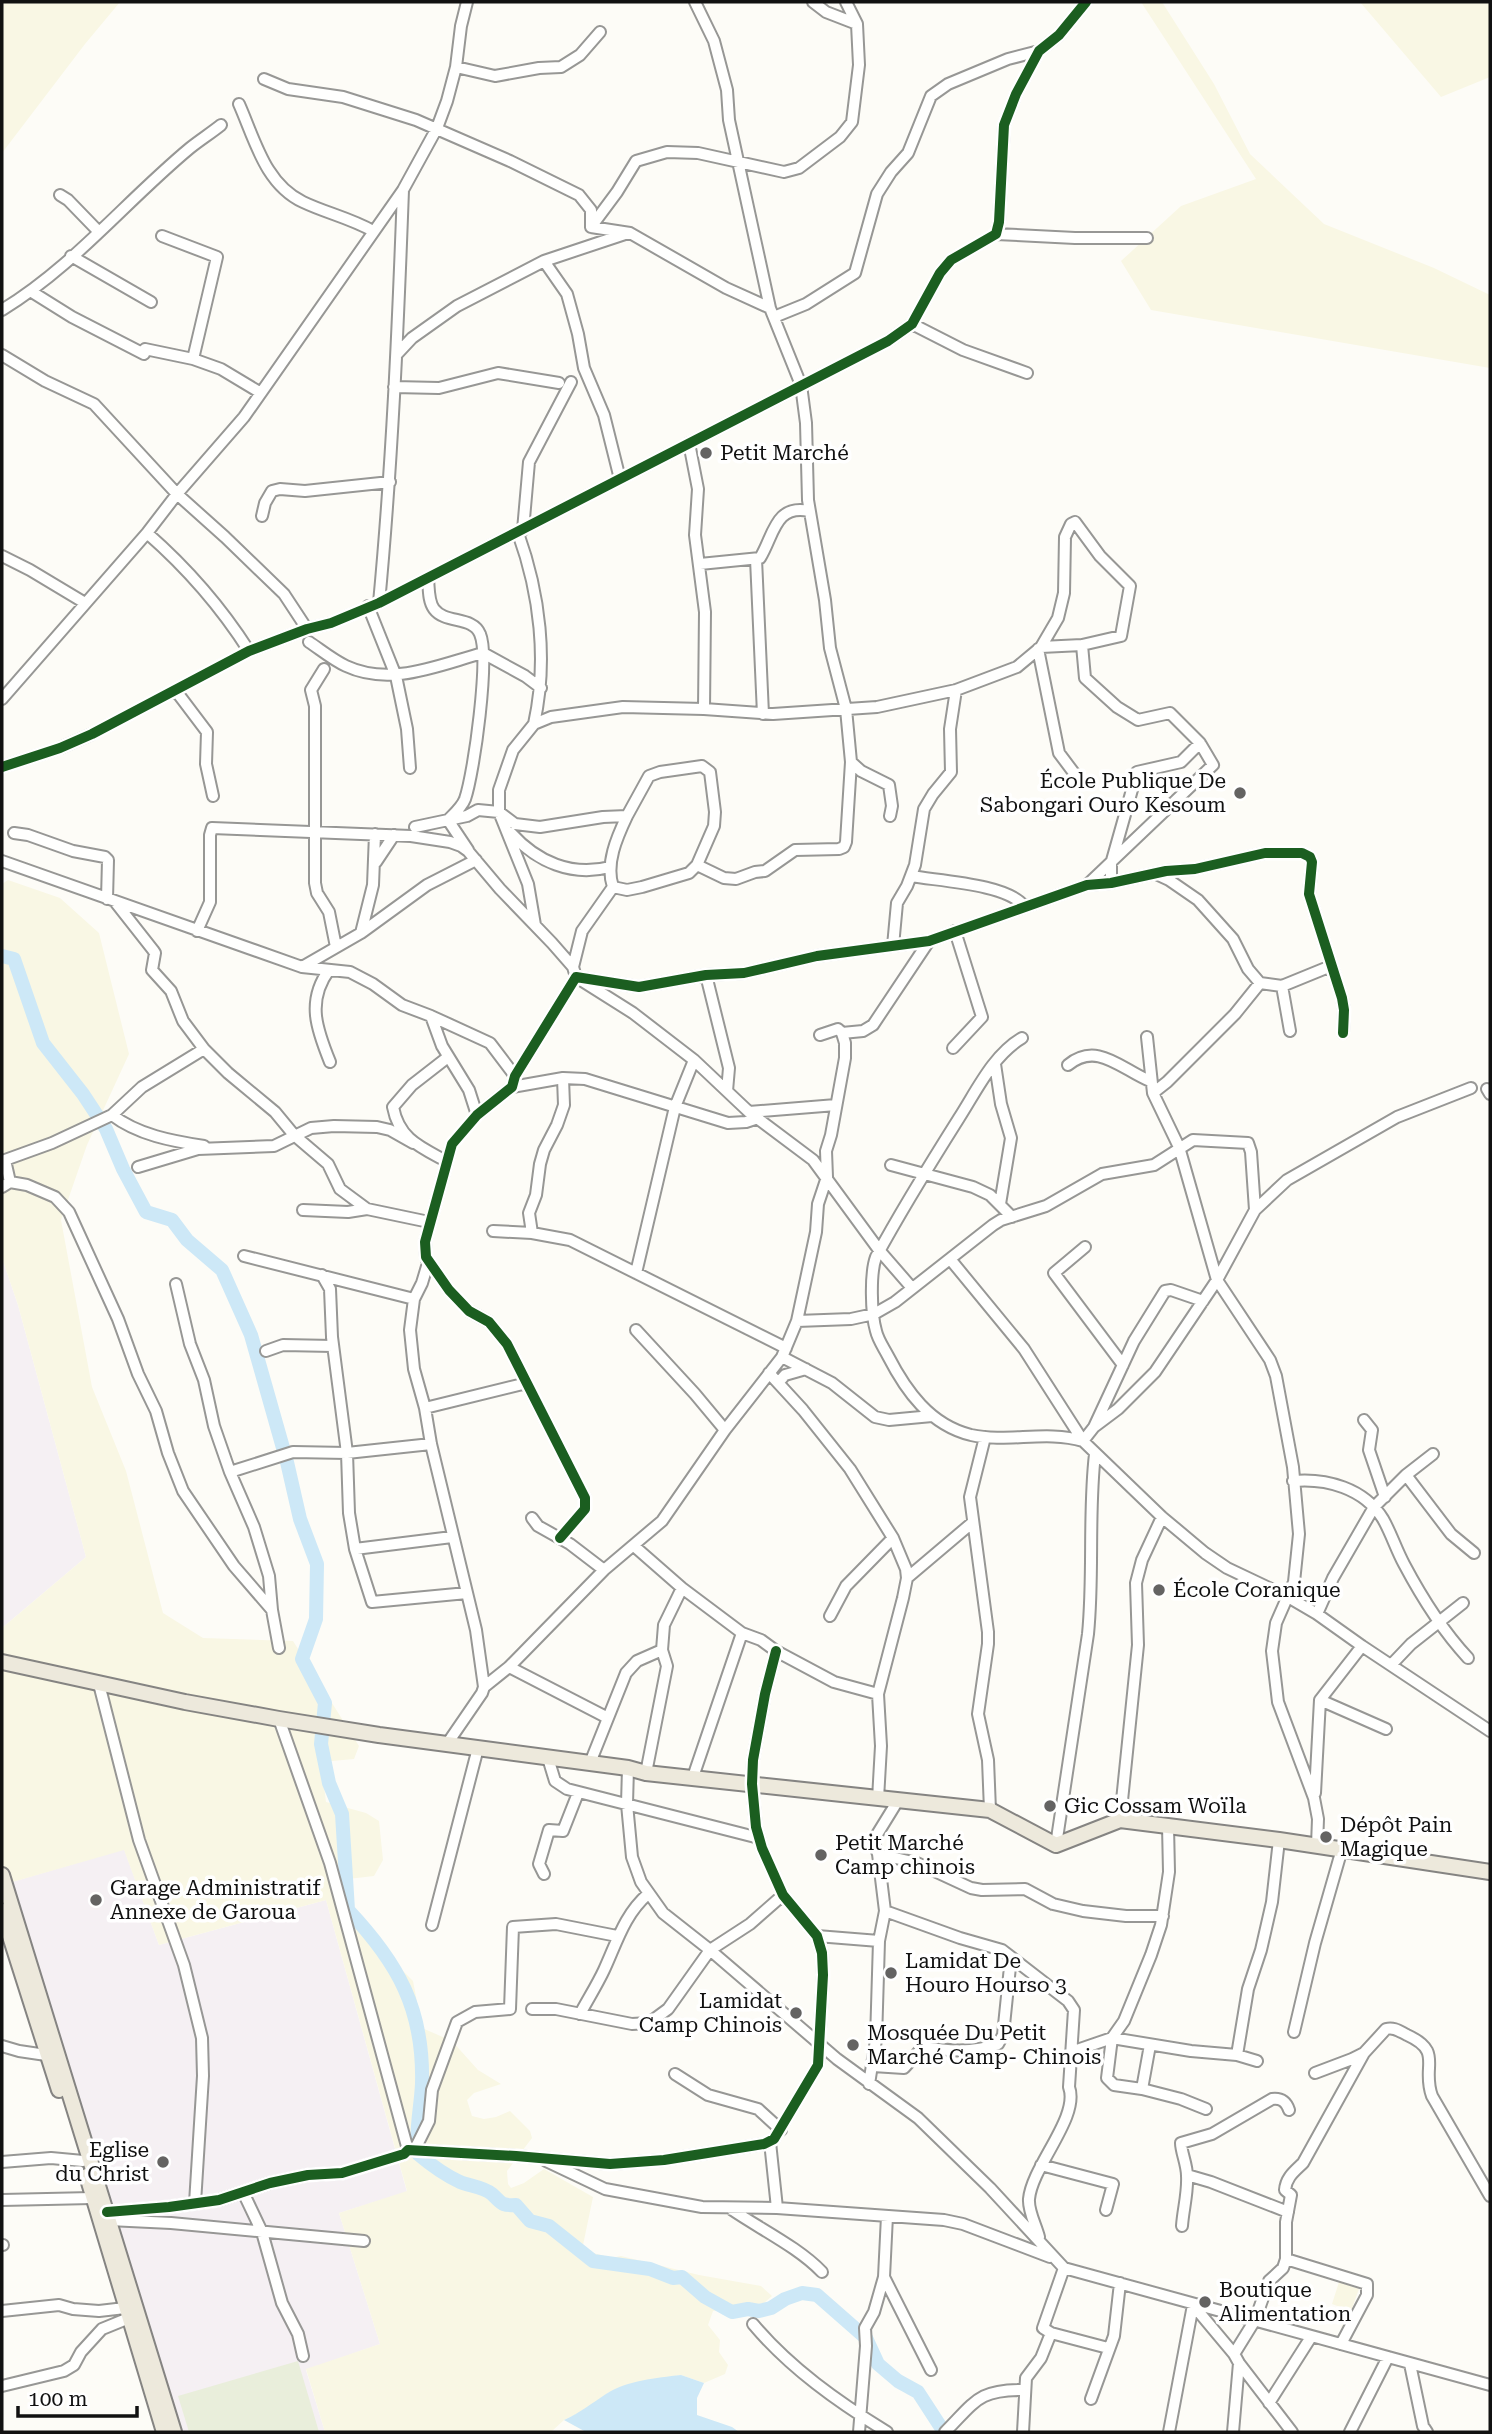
<svg xmlns="http://www.w3.org/2000/svg" width="1492" height="2434" font-family="'Roboto Serif',serif">
<style>
.industrial{fill:#f5f0f3}
.farmland{fill:#f9f7e4}
.cemetery{fill:#e9eedb}
.water{fill:#cde8f7}
.lines{fill:none;stroke-linecap:round;stroke-linejoin:round}
.river{stroke:#cde8f7;stroke-width:14}
.minor-casing{stroke:#979795;stroke-width:14}
.major-casing{stroke:#858482;stroke-width:18}
.minor{stroke:#fffffe;stroke-width:10}
.major{stroke:#ede9dc;stroke-width:14}
.cycleway-casing{stroke:#fff;stroke-width:15}
.cycleway{stroke:#1b5e20;stroke-width:10}
.poi-dot{fill:#646362;stroke:#fff;stroke-width:2.5}
.labels{text-anchor:middle;dominant-baseline:central;stroke-width:7;stroke-linejoin:round;paint-order:stroke}
.poi-label{font-size:21px;fill:#111;stroke:#fff;text-anchor:start}
</style>
<rect width="100%" height="100%" fill="#fdfcf7"/>
<path class="industrial" d="M 2,1258 L 18,1305 L 86,1557 L 2,1628 Z
M 124,1849 L 159,1945 L 326,1900 L 407,2192 L 339,2213 L 380,2344 L 306,2370 L 325,2432 L 171,2432 L 2,1885 Z"/>
<path class="farmland" d="M 2,2 L 120,2 L 85,44 L 2,153 Z
M 1141,2 L 1162,2 L 1214,84 L 1250,154 L 1324,224 L 1434,268 L 1490,295 L 1490,368 L 1151,310 L 1121,261 L 1181,206 L 1256,179 Z
M 1360,2 L 1490,2 L 1490,77 L 1441,97 Z
M 8,880 L 60,898 L 99,933 L 129,1054 L 87,1145 L 61,1220 L 92,1387 L 126,1471 L 163,1613 L 203,1638 L 293,1641 L 359,1746 L 354,1759 L 321,1762 L 326,1802 L 366,1813 L 379,1821 L 383,1860 L 374,1876 L 348,1879 L 350,1899 L 366,1934 L 413,1981 L 422,2028 L 452,2041 L 478,2070 L 501,2084 L 474,2093 L 467,2100 L 472,2116 L 484,2119 L 496,2117 L 510,2111 L 530,2131 L 532,2138 L 507,2171 L 508,2184 L 511,2188 L 524,2183 L 544,2169 L 593,2197 L 582,2250 L 612,2258 L 621,2256 L 699,2275 L 761,2286 L 772,2296 L 764,2303 L 713,2311 L 708,2325 L 720,2340 L 719,2352 L 728,2365 L 725,2374 L 704,2383 L 681,2375 L 630,2384 L 608,2393 L 585,2410 L 564,2420 L 551,2432 L 325,2432 L 306,2369 L 380,2344 L 339,2213 L 407,2191 L 326,1900 L 159,1945 L 124,1850 L 2,1885 L 2,1628 L 86,1557 L 18,1305 L 2,1258 L 2,884 Z
M 1339,2282 L 1359,2289 L 1344,2330 L 1341,2330 L 1345,2309 L 1332,2304 Z"/>
<path class="cemetery" d="M 298,2361 L 319,2432 L 189,2432 L 178,2396 Z"/>
<path class="water" d="M 681,2375 L 704,2383 L 697,2398 L 697,2415 L 732,2427 L 739,2432 L 586,2432 L 564,2420 C 580,2413 592,2403 606,2394 C 628,2380 656,2378 681,2375 Z"/>
<g class="lines">
<path class="river" d="M 2,956 L 14,959 L 43,1043 L 83,1094 L 106,1129 L 123,1169 L 146,1212 L 172,1220 L 187,1240 L 222,1270 L 251,1335 L 287,1462 L 300,1519 L 317,1564 L 316,1619 L 302,1659 L 325,1703 L 321,1744 L 329,1783 L 342,1814 L 348,1910 C 398,1963 424,2009 422,2084 C 421,2107 415,2130 418,2154 C 431,2165 445,2175 460,2182 C 470,2186 484,2187 492,2194 C 502,2203 501,2206 516,2205 L 530,2221 L 549,2226 L 593,2261 L 650,2269 L 673,2278 L 682,2277 L 705,2297 L 732,2312 L 748,2309 L 759,2311 L 771,2308 L 785,2299 L 802,2293 L 817,2295 L 866,2338 L 878,2364 L 898,2381 L 918,2392 L 944,2432"/>
<defs>
<path id="minor" d="M 695,2 L 714,41 L 727,90 L 729,120 L 770,308
M 813,2 L 826,12 L 857,24
M 456,67 L 495,76 L 539,68 L 561,67 L 580,55 L 600,32
M 264,79 L 288,89 L 343,97 L 416,120 L 510,161 L 579,195 L 591,210 L 591,227
M 239,104 C 255,140 265,184 303,202 C 326,213 350,218 373,231
M 60,195 L 68,200 L 99,232
M 591,227 L 630,233 L 726,288 L 770,308 L 801,385 L 806,423 L 808,500 L 825,600 L 830,648 L 846,709 L 851,762 L 861,771 L 889,785 L 892,806 L 890,816
M 591,227 L 617,192 L 636,161 L 667,152 L 698,153 L 784,172 L 799,168 L 840,137 L 852,122 L 859,65 L 857,24 L 846,2
M 996,234 L 1075,238 L 1147,238
M 162,236 L 217,257 L 193,359
M 71,256 L 151,302
M 544,261 L 567,294 L 578,334 L 584,368 L 604,415 L 620,479
M 32,292 L 72,317 L 144,354
M 2,310 C 73,267 126,201 190,148 C 200,140 211,133 221,125
M 774,317 L 806,304 L 855,273 L 877,194 L 891,172 L 908,153 L 931,96 L 948,84 L 1008,59 L 1039,51
M 912,324 L 963,350 L 1027,373
M 145,349 L 193,359 L 221,369 L 261,393
M 397,354 L 412,338 L 457,306 L 544,261 L 628,233
M 2,355 L 45,381 L 94,404 L 177,494 L 225,537 L 284,594 L 307,629
M 394,387 L 439,388 L 498,373 L 559,383
M 689,443 L 698,489 L 695,535 L 705,612 L 704,709
M 262,516 L 265,503 L 272,491 L 280,489 L 305,491 L 390,482
M 523,530 L 529,462 L 571,382
M 147,533 C 187,568 221,607 249,651
M 518,533 C 540,594 548,661 534,724
M 2,556 L 30,570 L 85,603
M 756,559 L 763,714
M 700,564 L 760,558 C 774,535 775,504 809,511
M 428,578 C 429,588 428,601 434,609 C 445,624 473,616 480,634 C 490,657 474,773 465,799 C 462,807 454,814 448,820 L 468,850
M 379,603 C 392,465 398,328 403,190
M 368,606 L 396,676 L 407,729 L 410,768
M 309,642 C 321,650 333,660 346,666 C 391,687 438,665 483,653 L 525,676 L 541,688
M 1082,645 L 1085,678 L 1117,707 L 1138,720 L 1170,713 L 1200,743 L 1213,765 L 1088,884
M 1038,649 L 1059,753 L 1077,777
M 324,669 L 311,690 L 315,706 L 315,883 L 317,893 L 329,912 L 336,947
M 176,691 L 207,732 L 206,764 L 213,796
M 2,699 L 147,533 L 177,494 L 244,417 L 403,190 L 437,128 L 447,101 L 456,67 L 461,26 L 467,2
M 2,767 L 60,748 L 92,734 L 249,651 L 307,629 L 331,623 L 379,603 L 888,341 L 912,324 L 940,273 L 951,260 L 996,234 L 999,222 L 1004,125 L 1016,94 L 1039,51 L 1059,35 L 1086,2
M 415,827 L 467,816 L 478,810 L 499,812 L 515,824 L 540,827 L 603,817 L 627,816 L 649,776 L 660,772 L 702,766 L 710,772 L 715,812 L 714,826 L 697,865 L 689,873 L 642,887 L 627,890 L 613,887
M 14,833 L 28,835 L 73,851 L 105,857 L 108,860 L 107,899
M 511,833 C 537,862 572,877 610,867
M 2,861 L 302,967 L 350,972 L 373,984 L 402,1005 L 431,1016 L 442,1046 L 469,1090 L 477,1115
M 376,862 L 394,835
M 697,865 L 724,878 L 736,879 L 755,872 L 765,871 L 795,850 L 839,849 L 844,847 L 846,842 L 851,762
M 1156,874 L 1169,880 L 1198,900 L 1233,939 L 1248,969 L 1260,983 L 1282,986 L 1331,966
M 911,876 C 939,881 1007,884 1024,906
M 1111,883 L 1111,864 L 1137,772 L 1181,762 L 1200,743
M 613,887 C 605,864 617,837 627,816
M 116,903 L 153,950 L 155,953 L 152,970 L 171,991 L 183,1021 L 204,1049 L 228,1073 L 275,1112 L 294,1135 L 328,1164 L 340,1189 L 367,1209
M 535,925 L 528,884 L 499,812 L 499,790 L 513,750 L 534,724 L 551,717 L 623,707 L 704,709 L 773,714 L 877,707 L 956,690 L 1017,667 L 1041,647 L 1058,618 L 1064,593 L 1065,537 L 1071,524 L 1075,522 L 1100,556 L 1130,586 L 1121,636 L 1082,645 L 1041,647
M 197,931 L 210,902 L 210,835 L 212,828 L 411,836 L 450,842 L 461,846 L 468,851 L 500,889 L 552,943 L 573,967 L 576,977 L 633,1013 L 694,1060 L 749,1112 L 813,1160 L 879,1250 L 912,1288
M 361,933 L 373,885 L 375,834
M 893,946 L 897,903 L 907,886 L 915,865 L 924,809 L 933,794 L 951,772 L 950,729 L 956,690
M 302,967 L 361,933 L 427,885 L 476,860
M 573,967 L 582,931 L 613,887
M 329,970 C 306,1001 317,1030 330,1062
M 706,975 L 729,1068 L 727,1091
M 1282,986 L 1290,1031
M 431,1016 L 490,1043 L 515,1076
M 842,1033 L 863,1031 L 873,1025 L 929,941
M 1147,1037 L 1153,1093 L 1179,1147 L 1217,1280 L 1270,1360 L 1276,1376 L 1293,1467 L 1299,1534 L 1294,1582 L 1276,1623 L 1272,1651 L 1278,1702 L 1314,1798 L 1318,1819 L 1317,1845
M 1022,1038 C 993,1055 977,1090 959,1118 C 930,1164 902,1209 876,1257 C 870,1273 871,1314 876,1331 C 878,1340 884,1348 888,1356 C 906,1391 930,1425 971,1435 C 1008,1443 1046,1430 1083,1441
M 953,1048 L 982,1017 L 955,931
M 995,1064 L 1001,1104 L 1011,1138 L 1000,1204
M 1068,1065 C 1097,1041 1121,1069 1150,1081
M 512,1087 L 563,1078 L 585,1079 L 728,1123 L 746,1122 L 758,1118
M 1487,1089 L 1490,1094
M 1153,1093 L 1167,1082 L 1235,1014 L 1260,983
M 749,1112 L 836,1105
M 112,1115 C 138,1135 172,1141 204,1146
M 446,1161 C 420,1147 399,1139 393,1107 L 412,1085 L 448,1057
M 891,1165 L 973,1187 L 990,1195 L 1012,1217
M 138,1167 L 198,1149 L 274,1146 L 311,1128 L 334,1126 L 377,1127 L 390,1130 L 413,1143
M 10,1182 L 27,1185 L 55,1197 L 69,1212 L 118,1319 L 138,1374 L 156,1411 L 168,1453 L 183,1491 L 234,1566 L 272,1610 L 279,1648
M 2,1187 L 10,1182 L 5,1160 L 52,1143 L 112,1115 L 142,1087 L 204,1049
M 303,1210 L 348,1212 L 367,1209 L 429,1222
M 493,1231 L 532,1233 L 570,1240 L 786,1348
M 532,1233 L 529,1213 L 536,1195 L 540,1164 L 544,1150 L 557,1125 L 564,1105 L 563,1078
M 1085,1247 L 1054,1273 L 1123,1365
M 244,1256 L 414,1299
M 950,1259 L 1024,1349 L 1083,1441 L 1162,1517 L 1205,1553 L 1227,1568 L 1288,1597 L 1317,1614 L 1362,1646 L 1490,1731
M 427,1260 L 428,1263 L 422,1283 L 414,1299 L 410,1330 L 414,1369 L 425,1408 L 431,1444 L 476,1630 L 484,1687
M 636,1273 L 675,1107 L 694,1060
M 322,1275 L 330,1289 L 332,1337 L 347,1453 L 349,1513 L 355,1549 L 372,1602 L 467,1593
M 176,1284 L 190,1344 L 204,1380 L 214,1426 L 230,1472 L 254,1527 L 269,1576 L 272,1610
M 797,1321 L 851,1319 L 874,1314 L 895,1302 L 993,1225 L 1001,1220 L 1046,1206 L 1102,1174 L 1154,1165 L 1193,1140 L 1248,1143 L 1251,1152 L 1255,1210
M 636,1330 L 695,1394 L 725,1430
M 266,1351 L 283,1345 L 333,1346
M 782,1357 L 832,1383 L 875,1417 L 889,1420 L 932,1416
M 769,1373 L 803,1410 L 850,1469 L 893,1538 L 906,1569 L 907,1578 L 903,1598 L 878,1694 L 881,1746 L 878,1799
M 778,1383 L 785,1375 L 806,1369
M 425,1408 L 527,1383
M 1364,1420 L 1372,1430 L 1369,1450 L 1385,1497
M 1094,1427 L 1134,1341 L 1165,1291 L 1171,1290 L 1203,1301
M 985,1437 L 970,1497 L 988,1632 L 988,1644 L 978,1714 L 988,1760 L 990,1810
M 1083,1441 L 1094,1427 L 1118,1409 L 1155,1372 L 1217,1280 L 1255,1210 L 1287,1180 L 1397,1117 L 1471,1088
M 230,1472 L 293,1452 L 347,1453 L 431,1444
M 1406,1475 L 1451,1534 L 1474,1553
M 1293,1481 C 1326,1478 1364,1488 1383,1519 C 1391,1533 1396,1549 1404,1564 C 1422,1598 1442,1630 1468,1658
M 532,1518 L 538,1526 L 570,1544 L 604,1570
M 560,1538 L 585,1509 L 585,1498 L 507,1344 L 489,1322 L 469,1311 L 449,1290 L 426,1257 L 425,1242 L 452,1144 L 477,1115 L 512,1087 L 515,1076 L 576,977 L 639,987 L 706,975 L 744,973 L 817,956 L 929,941 L 1087,885 L 1111,883 L 1166,871 L 1195,869 L 1265,853 L 1302,853 L 1310,857 L 1312,862 L 1309,894 L 1342,998 L 1344,1010 L 1343,1033
M 634,1546 L 682,1588 L 742,1633 L 761,1640 L 776,1651 L 834,1682 L 878,1694
M 355,1549 L 452,1537
M 907,1578 L 972,1523
M 1317,1614 L 1333,1578 L 1374,1507 L 1406,1475 L 1433,1454
M 830,1616 L 846,1586 L 893,1538
M 1391,1665 L 1411,1644 L 1463,1603
M 509,1667 L 608,1718
M 99,1684 L 139,1840 L 184,1965 L 202,2038 L 203,2076 L 195,2203
M 1320,1700 L 1386,1729
M 279,1719 L 330,1863 L 408,2150
M 447,1744 L 482,1693 L 484,1687 L 509,1667 L 604,1570 L 662,1521 L 725,1430 L 782,1357 L 797,1321 L 816,1232 L 818,1204 L 827,1177 L 826,1151 L 831,1135 L 845,1058 L 845,1043 L 842,1033 L 838,1029 L 820,1035
M 548,1758 L 555,1781 L 567,1789 L 759,1838
M 590,1763 L 626,1673 L 637,1661 L 662,1650
M 628,1768 L 627,1804 L 632,1857 L 641,1882 L 663,1913 L 710,1950 L 837,2059 L 918,2118 L 990,2188 L 1064,2268 L 1490,2385
M 646,1773 L 667,1666 L 662,1650 L 664,1625 L 682,1588
M 693,1777 L 742,1633
M 1315,1793 L 1320,1700 L 1362,1646
M 1120,1820 L 1138,1645 L 1136,1583 L 1142,1560 L 1162,1517
M 1168,1826 L 1169,1872 L 1161,1925 L 1151,1955 L 1124,2021 L 1112,2038 L 1107,2078 L 1114,2085 L 1142,2089 L 1181,2099 L 1206,2109
M 1056,1845 L 1088,1634 C 1094,1574 1088,1514 1095,1454
M 878,1854 L 917,1863 L 971,1888 L 982,1890 L 1025,1889 L 1053,1904 L 1083,1911 L 1126,1916 L 1163,1916
M 544,1874 L 539,1864 L 549,1830 L 563,1831 L 578,1793
M 885,1911 L 960,1938 L 1002,1950 L 1068,2001 L 1074,2010 L 1069,2087 C 1080,2117 1032,2166 1029,2199 C 1028,2211 1036,2225 1039,2237
M 432,1925 L 478,1748
M 817,1936 L 879,1941
M 532,2009 L 556,2009 L 632,2024 L 649,2023 L 668,2009 L 710,1950 L 750,1924 L 783,1895
M 580,2014 C 588,1999 597,1985 604,1970 C 617,1942 624,1915 648,1894
M 1294,2032 L 1315,1943 L 1342,1849
M 2,2046 L 19,2051 L 46,2055
M 1071,2052 L 1112,2038 L 1191,2051 L 1237,2055 L 1257,2061
M 1237,2055 L 1248,1989 L 1261,1950 L 1272,1902 L 1279,1840
M 873,2066 L 904,2068 L 923,2047 C 946,2051 975,2053 998,2044 L 1003,2035 L 1011,1957
M 1315,2073 L 1352,2059 L 1364,2053
M 675,2074 L 708,2095 L 758,2109 L 781,2130
M 869,2084 L 876,2040 L 879,1941 L 885,1911 L 878,1854 L 873,1841 L 897,1802
M 1142,2089 L 1150,2045
M 770,2142 L 777,2208
M 415,2149 L 429,2121 L 432,2090 L 457,2022 L 475,2012 L 510,2009 L 513,1927 L 556,1924 L 617,1936
M 546,2161 L 605,2189 L 702,2207 L 777,2208 L 944,2220 L 963,2224 L 1050,2257
M 2,2162 L 51,2158 L 83,2161
M 1041,2165 L 1113,2184 L 1106,2210
M 1187,2175 L 1211,2182 L 1288,2212
M 243,2192 L 262,2232 L 282,2303 L 298,2334 L 303,2356
M 2,2200 L 92,2198
M 731,2209 C 760,2229 798,2247 822,2272
M 107,2212 L 169,2207 L 219,2200 L 270,2183 L 308,2175 L 342,2173 L 404,2154 L 408,2150 L 516,2156 L 610,2164 L 664,2160 L 764,2144 L 774,2139 L 818,2065 L 823,1975 L 822,1953 L 817,1936 L 783,1895 L 762,1848 L 756,1827 L 752,1784 L 753,1760 L 765,1694 L 776,1651
M 109,2220 L 171,2223 L 364,2241
M 1182,2226 C 1183,2210 1188,2193 1187,2176 C 1187,2164 1181,2152 1181,2143 L 1212,2134 L 1272,2099 C 1281,2098 1286,2101 1289,2110
M 2,2245 L 3,2245
M 1286,2259 L 1367,2284 L 1367,2295 L 1341,2344
M 1064,2268 L 1043,2328 L 1051,2333 L 1108,2348
M 884,2277 L 931,2370
M 1193,2305 L 1234,2354 L 1239,2363 L 1292,2432
M 2,2311 L 59,2305 L 73,2309 L 99,2311 L 125,2308
M 753,2324 C 790,2368 838,2402 887,2432
M 1234,2354 L 1255,2320 L 1269,2281 L 1283,2268 L 1286,2259 L 1286,2222 L 1291,2195 L 1285,2190 C 1286,2177 1295,2171 1303,2163 L 1364,2053 L 1386,2029 C 1394,2027 1399,2031 1407,2035 C 1444,2052 1421,2066 1432,2096 L 1490,2196
M 1410,2364 L 1423,2426 L 1427,2432
M 2,2386 L 64,2371 L 74,2365 L 81,2352 L 102,2329 L 129,2318
M 1091,2399 L 1114,2336 L 1120,2283
M 1269,2403 L 1311,2337
M 859,2432 L 866,2346 L 865,2328 L 874,2312 L 884,2277 L 887,2216
M 945,2432 C 975,2402 978,2389 1025,2390
M 1023,2432 L 1026,2378 L 1041,2358 L 1051,2333
M 1169,2432 L 1193,2305
M 1233,2432 L 1239,2363
M 1350,2432 L 1388,2357"/>
<path id="major" d="M 2,1662 L 185,1702 L 279,1719 L 379,1735 L 628,1768 L 646,1773 L 990,1810 L 1056,1845 L 1120,1820 L 1279,1840 L 1490,1872
M 2,1875 L 174,2432
M 2,1911 L 59,2090
M 87,2176 L 164,2432"/>
</defs>
<use href="#minor" class="minor-casing"/>
<use href="#major" class="major-casing"/>
<use href="#minor" class="minor"/>
<use href="#major" class="major"/>
<defs>
<path id="cycleway" d="M 2,767 L 60,748 L 92,734 L 249,651 L 307,629 L 331,623 L 379,603 L 888,341 L 912,324 L 940,273 L 951,260 L 996,234 L 999,222 L 1004,125 L 1016,94 L 1039,51 L 1059,35 L 1086,2
M 560,1538 L 585,1509 L 585,1498 L 507,1344 L 489,1322 L 469,1311 L 449,1290 L 426,1257 L 425,1242 L 452,1144 L 477,1115 L 512,1087 L 515,1076 L 576,977 L 639,987 L 706,975 L 744,973 L 817,956 L 929,941 L 1087,885 L 1111,883 L 1166,871 L 1195,869 L 1265,853 L 1302,853 L 1310,857 L 1312,862 L 1309,894 L 1342,998 L 1344,1010 L 1343,1033
M 107,2212 L 169,2207 L 219,2200 L 270,2183 L 308,2175 L 342,2173 L 404,2154 L 408,2150 L 516,2156 L 610,2164 L 664,2160 L 764,2144 L 774,2139 L 818,2065 L 823,1975 L 822,1953 L 817,1936 L 783,1895 L 762,1848 L 756,1827 L 752,1784 L 753,1760 L 765,1694 L 776,1651"/>
</defs>
<use href="#cycleway" class="cycleway-casing"/>
<use href="#cycleway" class="cycleway"/>
</g>
<g class="poi-dot">
<circle cx="706" cy="453" r="7"/>
<circle cx="1240" cy="793" r="7"/>
<circle cx="1159" cy="1590" r="7"/>
<circle cx="1050" cy="1806" r="7"/>
<circle cx="1326" cy="1837" r="7"/>
<circle cx="821" cy="1855" r="7"/>
<circle cx="96" cy="1900" r="7"/>
<circle cx="891" cy="1973" r="7"/>
<circle cx="796" cy="2013" r="7"/>
<circle cx="853" cy="2045" r="7"/>
<circle cx="163" cy="2162" r="7"/>
<circle cx="1205" cy="2302" r="7"/>
</g>
<g class="labels">
<g class="poi-label">
<text x="720" y="453">Petit Marché</text>
<text x="1226" y="781" text-anchor="end">École Publique De<tspan x="1226" dy="24">Sabongari Ouro Kesoum</tspan></text>
<text x="1173" y="1590">École Coranique</text>
<text x="1064" y="1806">Gic Cossam Woïla</text>
<text x="1340" y="1825">Dépôt Pain<tspan x="1340" dy="24">Magique</tspan></text>
<text x="835" y="1843">Petit Marché<tspan x="835" dy="24">Camp chinois</tspan></text>
<text x="110" y="1888">Garage Administratif<tspan x="110" dy="24">Annexe de Garoua</tspan></text>
<text x="905" y="1961">Lamidat De<tspan x="905" dy="24">Houro Hourso 3</tspan></text>
<text x="782" y="2001" text-anchor="end">Lamidat<tspan x="782" dy="24">Camp Chinois</tspan></text>
<text x="867" y="2033">Mosquée Du Petit<tspan x="867" dy="24">Marché Camp- Chinois</tspan></text>
<text x="149" y="2150" text-anchor="end">Eglise<tspan x="149" dy="24">du Christ</tspan></text>
<text x="1219" y="2290">Boutique<tspan x="1219" dy="24">Alimentation</tspan></text>
</g>
</g>
<rect width="1492" height="2434" fill="none" stroke="#111111" stroke-width="7"/>
<path d="M18 2406v10h119v-10" fill="none" stroke="#111111" stroke-width="3.5"/>
<text x="28" y="2406" font-size="21" fill="#111111" stroke="#ffffff" stroke-width="5" paint-order="stroke">100 m</text>
</svg>
